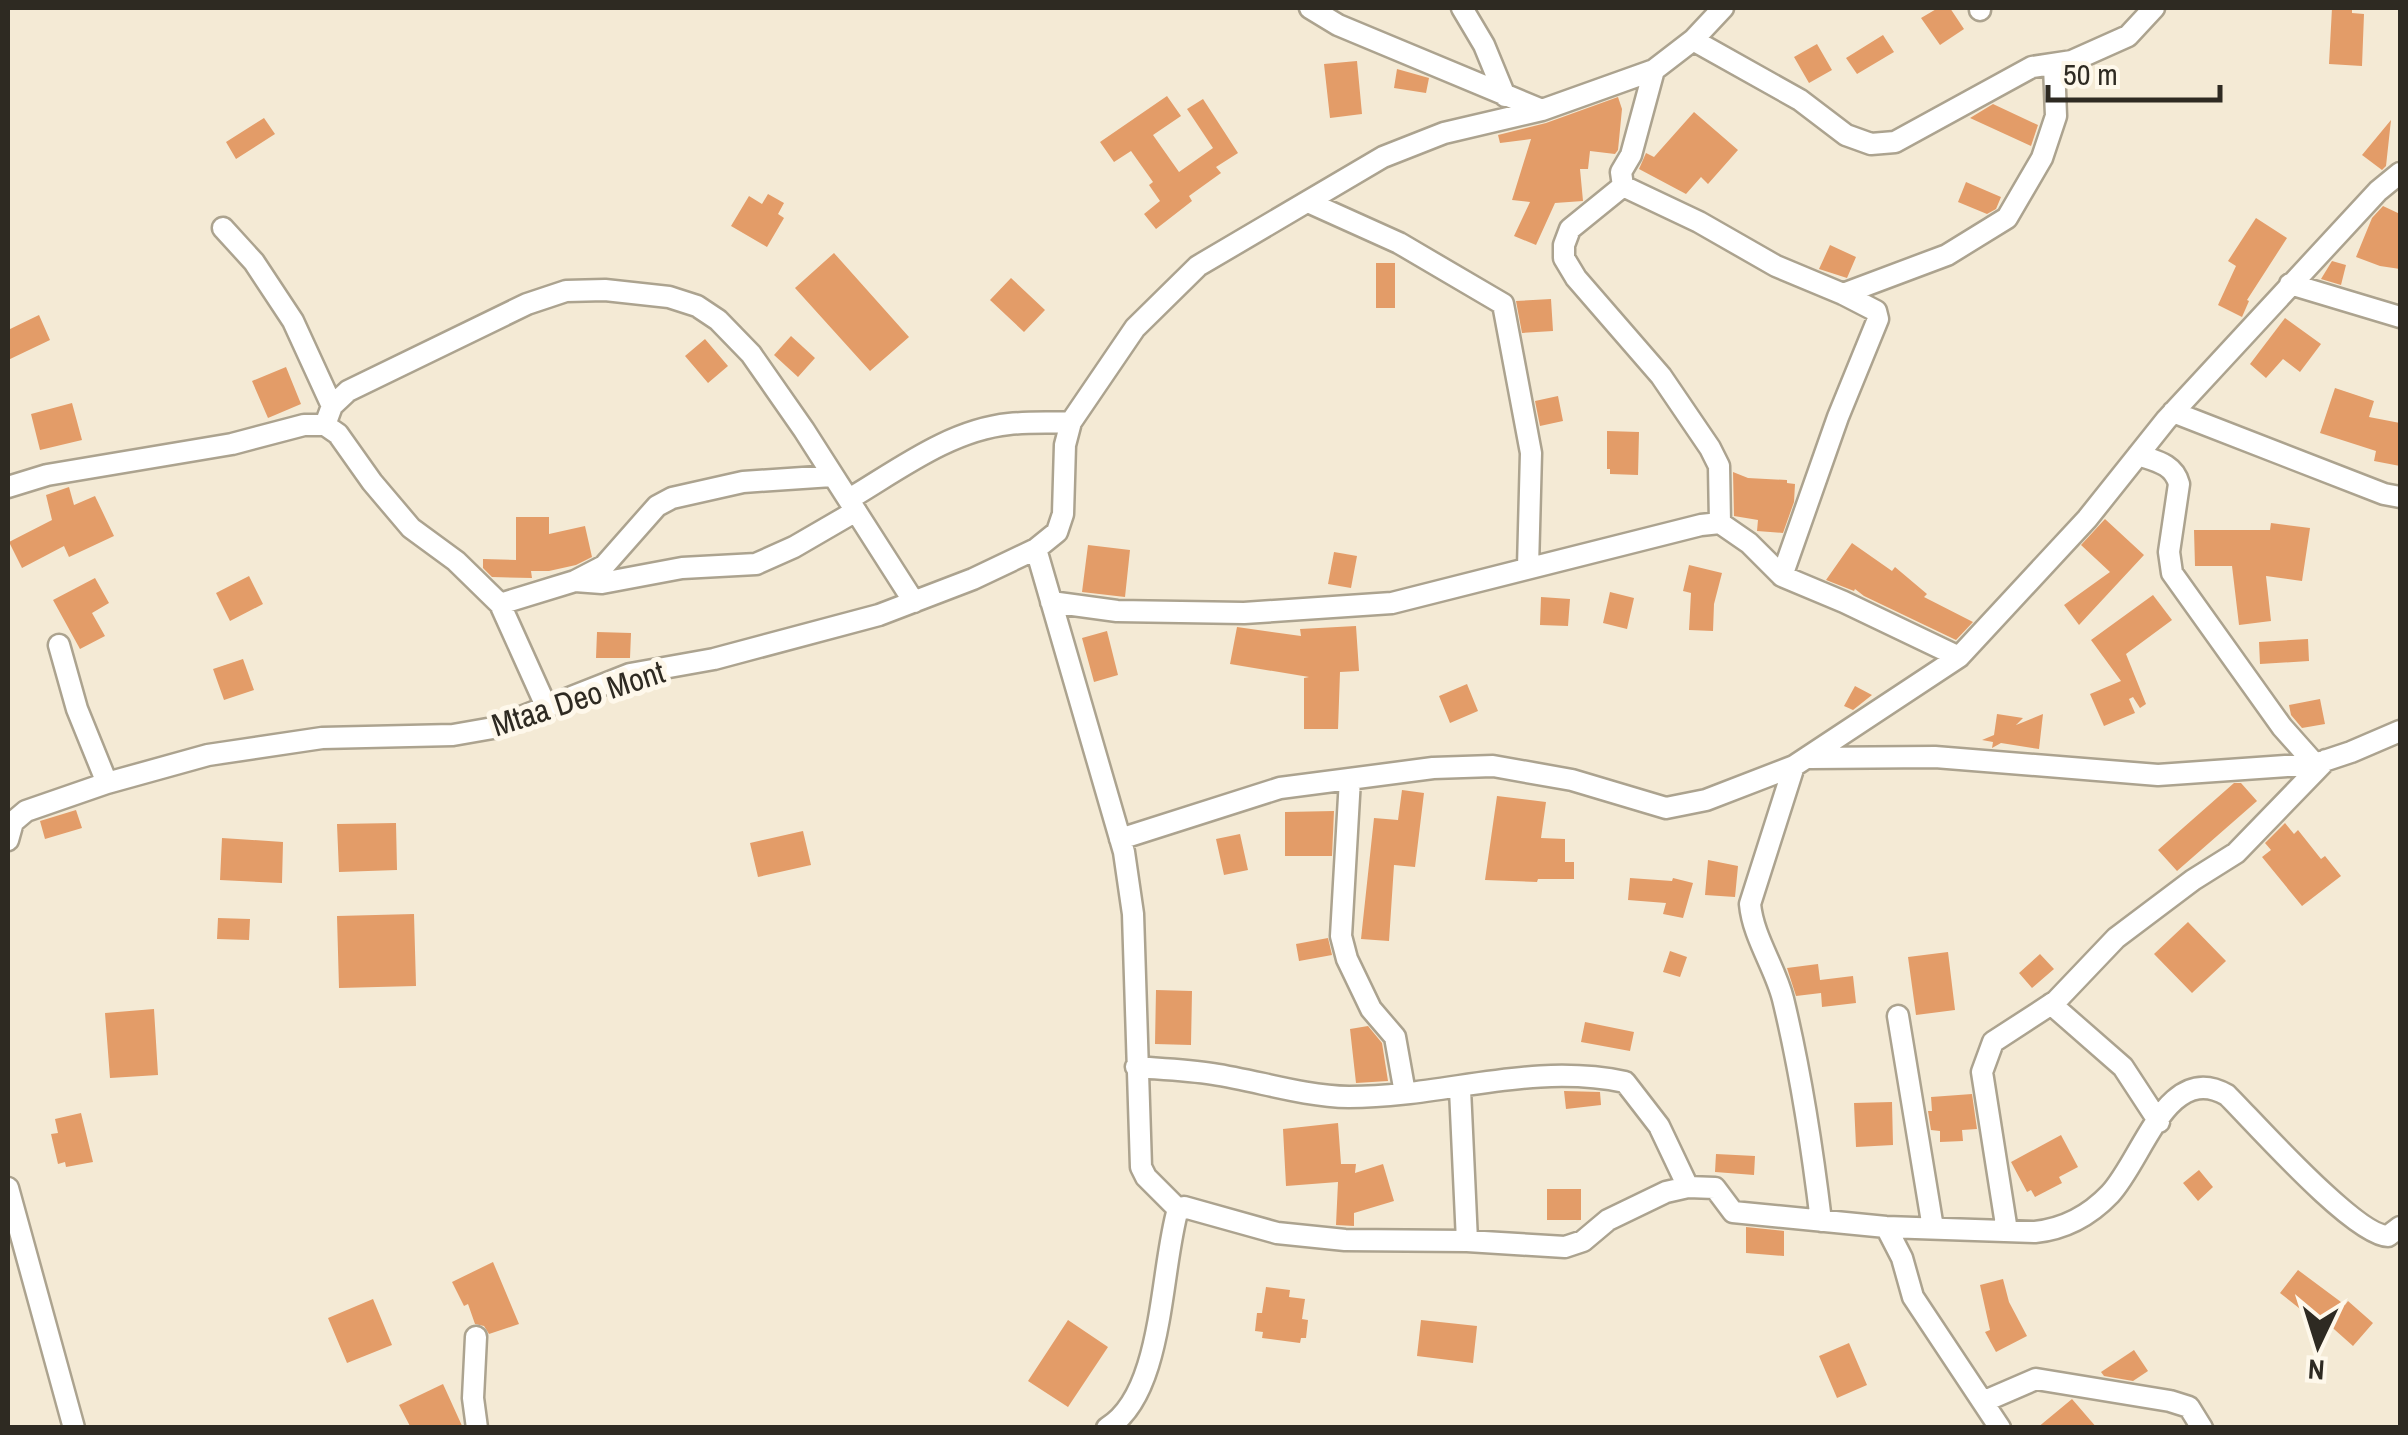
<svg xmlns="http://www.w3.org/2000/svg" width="2408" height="1435" font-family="'Archivo Narrow',sans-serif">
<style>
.building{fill:#e39c68}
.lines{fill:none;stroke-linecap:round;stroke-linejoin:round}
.minor-casing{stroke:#aca38f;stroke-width:25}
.minor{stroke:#fff;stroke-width:20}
.labels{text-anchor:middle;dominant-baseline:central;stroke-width:10;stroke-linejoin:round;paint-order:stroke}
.street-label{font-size:32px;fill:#2e2a22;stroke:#fef8eb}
</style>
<rect width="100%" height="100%" fill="#f4ead5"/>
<path class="building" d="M 1938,8 L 1950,8 L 1964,29 L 1940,45 L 1921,18 Z
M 2332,8 L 2352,8 L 2352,13 L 2364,14 L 2362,66 L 2329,64 Z
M 1883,35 L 1894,52 L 1857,74 L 1846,58 Z
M 1817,44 L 1832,70 L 1809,83 L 1794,57 Z
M 1357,61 L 1362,114 L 1330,118 L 1324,64 Z
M 1397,69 L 1429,78 L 1426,93 L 1394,88 Z
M 1167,96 L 1181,116 L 1153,135 L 1179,172 L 1213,148 L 1187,109 L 1203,99 L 1238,153 L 1216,167 L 1221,173 L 1189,196 L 1192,201 L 1156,229 L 1144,214 L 1160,201 L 1149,185 L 1153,182 L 1131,151 L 1114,162 L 1100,142 Z
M 1618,97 L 1622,109 L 1618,150 L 1615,154 L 1590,151 L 1588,169 L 1580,169 L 1583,201 L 1555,203 L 1536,245 L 1514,236 L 1530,202 L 1512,200 L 1531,139 L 1500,143 L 1498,135 L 1546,123 Z
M 1993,104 L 2038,125 L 2031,146 L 1970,118 Z
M 1694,112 L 1738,150 L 1708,184 L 1701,177 L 1686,194 L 1639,169 L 1646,153 L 1654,157 Z
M 264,118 L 275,134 L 236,159 L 226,142 Z
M 2391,120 L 2386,166 L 2382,170 L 2362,155 Z
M 1966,182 L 2001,197 L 1996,209 L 1987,214 L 1958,202 Z
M 768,194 L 784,203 L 778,214 L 784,218 L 767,247 L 731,226 L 749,196 L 762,204 Z
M 2383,206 L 2400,214 L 2400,269 L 2380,266 L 2356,257 L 2372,218 Z
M 2256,218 L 2287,238 L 2247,300 L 2249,301 L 2242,317 L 2218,305 L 2236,266 L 2228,261 Z
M 1830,245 L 1856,257 L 1847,278 L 1819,269 Z
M 834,253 L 909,337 L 870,371 L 795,288 Z
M 2332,261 L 2346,265 L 2341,285 L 2321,279 Z
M 1376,263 L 1395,263 L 1395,308 L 1376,308 Z
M 1011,278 L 1045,310 L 1024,332 L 990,300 Z
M 1551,299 L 1553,331 L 1522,333 L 1516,301 Z
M 39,315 L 50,340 L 8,360 L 8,330 Z
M 2285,318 L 2321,344 L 2300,372 L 2283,359 L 2266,378 L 2250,364 Z
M 791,336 L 815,358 L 798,377 L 774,355 Z
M 705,339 L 728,366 L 708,383 L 685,356 Z
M 286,367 L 301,404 L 268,418 L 252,381 Z
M 2335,388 L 2374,401 L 2369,417 L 2400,423 L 2400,466 L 2374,461 L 2376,451 L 2320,433 Z
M 1558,396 L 1563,421 L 1540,426 L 1535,401 Z
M 72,403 L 82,440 L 40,450 L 31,414 Z
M 1607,431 L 1639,432 L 1638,475 L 1610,474 L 1610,469 L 1607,469 Z
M 1733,472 L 1748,478 L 1787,480 L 1787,483 L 1795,484 L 1794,502 L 1783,533 L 1757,531 L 1758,520 L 1734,516 Z
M 69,487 L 74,505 L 95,496 L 114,536 L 69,557 L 64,546 L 22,568 L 9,542 L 52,520 L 46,495 Z
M 516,517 L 549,517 L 549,534 L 585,526 L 592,557 L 576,565 L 549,571 L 531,571 L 532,578 L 492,577 L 483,568 L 483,559 L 516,560 Z
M 2105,519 L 2144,555 L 2079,625 L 2064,605 L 2110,572 L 2081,545 Z
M 2271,523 L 2310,528 L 2302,581 L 2266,576 L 2271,621 L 2239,625 L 2232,566 L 2195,566 L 2194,530 L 2270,530 Z
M 1852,543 L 1892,571 L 1895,567 L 1927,594 L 1924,597 L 1973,622 L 1956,640 L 1864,596 L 1855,589 L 1854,591 L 1826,580 Z
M 1088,545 L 1130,550 L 1125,597 L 1082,592 Z
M 1334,552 L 1357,556 L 1351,588 L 1328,584 Z
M 1689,565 L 1722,573 L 1714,604 L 1713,631 L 1689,630 L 1691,593 L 1683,591 Z
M 249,576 L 263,604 L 230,621 L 216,593 Z
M 95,578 L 109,603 L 92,613 L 105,636 L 80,649 L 53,600 Z
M 1610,592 L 1634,598 L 1627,629 L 1603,623 Z
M 2153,595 L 2172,620 L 2126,654 L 2146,704 L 2140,708 L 2133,697 L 2129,699 L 2135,713 L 2104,726 L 2090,694 L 2121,681 L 2091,640 Z
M 1541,597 L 1570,599 L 1568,626 L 1540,625 Z
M 1356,626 L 1359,671 L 1340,672 L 1338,729 L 1304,729 L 1304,678 L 1309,677 L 1230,664 L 1237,627 L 1301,636 L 1300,629 Z
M 1107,631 L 1118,675 L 1094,682 L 1082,638 Z
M 597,632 L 631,633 L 630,658 L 596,658 Z
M 2308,639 L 2309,661 L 2260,664 L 2259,642 Z
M 243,659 L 254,690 L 224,700 L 213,669 Z
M 1467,684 L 1478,711 L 1450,723 L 1439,696 Z
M 1855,686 L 1872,695 L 1853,710 L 1844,706 Z
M 2320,699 L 2325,724 L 2302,728 L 2291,715 L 2289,705 Z
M 1997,714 L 2023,718 L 2016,725 L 2043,714 L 2039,749 L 2001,743 L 1992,748 L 1993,742 L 1982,740 L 1994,735 Z
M 2234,783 L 2241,783 L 2257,801 L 2177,871 L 2158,850 Z
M 1402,790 L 1424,793 L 1415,867 L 1394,865 L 1389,941 L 1361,939 L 1374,818 L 1398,820 Z
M 1497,796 L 1546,802 L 1541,838 L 1565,839 L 1565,862 L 1574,862 L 1574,879 L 1538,879 L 1537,882 L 1485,880 Z
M 76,810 L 82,828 L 45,839 L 40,821 Z
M 1334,811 L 1332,856 L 1285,856 L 1285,812 Z
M 396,823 L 397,870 L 339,872 L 337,824 Z
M 2285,823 L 2294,834 L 2298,830 L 2321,859 L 2325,856 L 2341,876 L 2302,906 L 2262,857 L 2271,850 L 2265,843 Z
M 803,831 L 811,865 L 758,877 L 750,843 Z
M 1240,834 L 1248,870 L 1224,875 L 1216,839 Z
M 222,838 L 283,842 L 282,883 L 220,880 Z
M 1708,860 L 1738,866 L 1735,897 L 1705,895 Z
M 1630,878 L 1672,881 L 1673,878 L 1693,883 L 1683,918 L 1663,914 L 1666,903 L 1628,900 Z
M 414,914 L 416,986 L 339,988 L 337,916 Z
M 218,918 L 250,919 L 249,940 L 217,939 Z
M 2188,922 L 2226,961 L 2192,993 L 2154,954 Z
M 1328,938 L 1332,955 L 1299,961 L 1296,944 Z
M 1670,951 L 1687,957 L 1680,977 L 1663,972 Z
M 1948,952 L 1955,1010 L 1916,1015 L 1908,957 Z
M 2040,954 L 2054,969 L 2032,988 L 2019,973 Z
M 1818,964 L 1820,980 L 1853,976 L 1856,1003 L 1822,1007 L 1821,993 L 1796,996 L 1787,968 Z
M 1156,990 L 1192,991 L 1191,1045 L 1155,1044 Z
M 154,1009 L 158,1075 L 110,1078 L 105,1013 Z
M 1585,1022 L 1634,1032 L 1630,1051 L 1581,1042 Z
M 1368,1026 L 1382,1043 L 1388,1081 L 1356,1083 L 1350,1029 Z
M 1564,1091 L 1600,1092 L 1601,1105 L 1566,1109 Z
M 1972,1094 L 1977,1129 L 1962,1130 L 1963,1141 L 1940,1142 L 1940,1131 L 1931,1130 L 1928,1111 L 1932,1111 L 1931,1097 Z
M 1892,1102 L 1893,1145 L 1856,1147 L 1854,1103 Z
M 81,1113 L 93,1162 L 66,1167 L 65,1162 L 58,1164 L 51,1134 L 58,1133 L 55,1119 Z
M 1338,1123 L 1341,1164 L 1356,1164 L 1355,1173 L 1383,1164 L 1394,1201 L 1354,1213 L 1354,1226 L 1336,1225 L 1338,1182 L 1286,1186 L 1283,1129 Z
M 2061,1135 L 2078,1167 L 2059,1177 L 2062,1183 L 2035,1197 L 2031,1190 L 2027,1192 L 2011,1162 Z
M 1716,1154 L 1755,1156 L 1754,1175 L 1715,1172 Z
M 2199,1170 L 2213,1187 L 2198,1201 L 2183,1183 Z
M 1547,1189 L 1581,1189 L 1581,1220 L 1547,1220 Z
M 1746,1227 L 1784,1231 L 1784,1256 L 1746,1253 Z
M 493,1262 L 519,1324 L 489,1334 L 484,1326 L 475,1324 L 468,1304 L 464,1306 L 452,1282 Z
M 2298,1270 L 2345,1305 L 2348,1301 L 2373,1323 L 2353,1346 L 2308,1306 L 2304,1312 L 2280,1293 Z
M 2003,1279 L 2009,1302 L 2027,1336 L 1996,1352 L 1985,1332 L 1990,1330 L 1980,1285 Z
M 1266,1287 L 1290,1290 L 1289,1297 L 1305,1299 L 1302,1319 L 1308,1320 L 1306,1338 L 1301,1338 L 1300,1343 L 1262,1338 L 1263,1332 L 1255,1331 L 1257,1313 L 1262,1313 Z
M 373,1299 L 392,1345 L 347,1363 L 328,1318 Z
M 1068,1320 L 1108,1347 L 1068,1407 L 1028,1381 Z
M 1421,1320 L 1477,1326 L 1473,1363 L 1417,1356 Z
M 1849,1343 L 1867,1385 L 1837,1398 L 1819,1356 Z
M 2134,1350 L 2148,1371 L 2133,1381 L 2104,1376 L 2101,1372 Z
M 443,1384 L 463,1428 L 411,1428 L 399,1405 Z
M 2072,1399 L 2097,1428 L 2037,1428 Z"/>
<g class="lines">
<defs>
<path id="minor" d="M 1310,8 L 1338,25 L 1542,110
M 1462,8 L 1484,45 L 1505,96
M 1980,10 L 1980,8
M 1693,40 L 1800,100 L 1846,135 L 1871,144 L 1895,142 L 2032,67 L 2072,61 L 2128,36 L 2154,8
M 1654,70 L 1631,155 L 1621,172 L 1623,186 L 1570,229 L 1564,245 L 1564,258 L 1576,278 L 1661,376 L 1710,448 L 1719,466 L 1720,523
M 1623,186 L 1699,222 L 1776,266 L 1843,294 L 1876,311 L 1878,319 L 1838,417 L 1782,576
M 1308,202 L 1399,243 L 1503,304 L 1531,453 L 1528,567
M 223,228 L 254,262 L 293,321 L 332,406
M 2290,284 L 2400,317
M 1843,294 L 1947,255 L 2007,218 L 2042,158 L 2056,116 L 2054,65
M 2173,412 L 2384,494 L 2400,497
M 325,425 L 332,406 L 348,391 L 527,304 L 566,291 L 605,290 L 669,297 L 697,306 L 718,320 L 751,354 L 804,430 L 914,602
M 2138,455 C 2156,461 2174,464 2179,484 L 2169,552 L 2172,573 L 2282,727 L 2315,764
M 8,487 L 47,475 L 232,444 L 304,425 L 325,425 L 338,434 L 372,482 L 411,528 L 456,561 L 500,604 L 546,706
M 849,499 C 898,470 950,430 1009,424 C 1029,422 1050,423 1071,422
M 1036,549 L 1124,852 L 1133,914 L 1141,1167 L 1146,1177 L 1178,1209
M 575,581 L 604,566 L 657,506 L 672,498 L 743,482 L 832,476
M 1051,602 L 1117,611 L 1244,613 L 1392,603 L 1701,525 L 1720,523 L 1749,543 L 1782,576 L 1844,602 L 1959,657
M 500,604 L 575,581 L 602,583 L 682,568 L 756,564 L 794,547 L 856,511
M 59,645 L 77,709 L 107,783
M 1810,758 L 1935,757 L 2158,775 L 2315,764 L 2351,752 L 2400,731
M 1794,766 L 1750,904 C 1753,937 1775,967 1783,999 C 1801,1073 1812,1146 1821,1221
M 1350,779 L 1341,936 L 1347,959 L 1371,1009 L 1395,1037 L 1405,1093
M 1120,839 L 1280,788 L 1433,768 L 1493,766 L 1572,780 L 1666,808 L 1706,800 L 1794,766 L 1959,657 L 2087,519 L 2166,420 L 2378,191 L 2400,173
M 8,840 L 13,822 L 26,811 L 107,783 L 208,755 L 322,738 L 453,735 L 493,728 L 630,674 L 714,659 L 879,615 L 973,579 L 1036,549 L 1057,532 L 1063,514 L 1065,445 L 1071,422 L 1135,328 L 1198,266 L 1383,157 L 1444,133 L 1542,110 L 1654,70 L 1693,40 L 1723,8
M 2051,1004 L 2123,1067 L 2159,1122
M 1898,1016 L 1933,1228
M 1136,1067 C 1162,1069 1188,1070 1213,1074 C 1259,1081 1302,1096 1349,1097 C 1445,1097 1529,1062 1625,1082 L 1659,1126 L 1688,1187
M 1460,1089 L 1467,1241
M 8,1188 L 74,1428
M 1886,1227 L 1902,1258 L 1913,1297 L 2000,1428
M 2007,1231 L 1982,1072 L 1993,1042 L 2056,1001 L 2116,938 L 2193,880 L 2236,853 L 2326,760
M 476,1337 L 473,1398 L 477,1428
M 1985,1401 L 2036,1379 L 2170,1401 L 2189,1407 L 2202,1428
M 1107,1428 C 1164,1394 1160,1270 1178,1209 L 1184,1207 L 1277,1233 L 1345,1240 L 1467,1241 L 1565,1247 L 1583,1241 L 1608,1220 L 1666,1192 L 1688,1187 L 1715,1188 L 1733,1212 L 1886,1227 L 2035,1232 C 2064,1229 2089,1216 2110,1194 C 2143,1159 2167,1061 2227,1095 C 2255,1123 2355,1236 2388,1236 L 2400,1227"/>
</defs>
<use href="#minor" class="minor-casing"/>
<use href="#minor" class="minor"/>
</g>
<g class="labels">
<g class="street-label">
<text transform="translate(578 698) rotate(-18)">Mtaa Deo Mont</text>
</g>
</g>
<rect width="2408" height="1435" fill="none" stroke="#2e2a22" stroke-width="20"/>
<g transform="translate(2318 1345) rotate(184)" stroke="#fef8eb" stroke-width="8" paint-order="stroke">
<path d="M0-8L18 38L0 25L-18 38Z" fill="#2e2a22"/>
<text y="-15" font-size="28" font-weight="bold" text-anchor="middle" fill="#2e2a22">N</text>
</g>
<path d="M2048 85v15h172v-15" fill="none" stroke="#2e2a22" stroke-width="5"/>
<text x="2063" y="85" font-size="30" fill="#2e2a22" stroke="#fef8eb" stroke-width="8" paint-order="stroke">50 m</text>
</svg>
